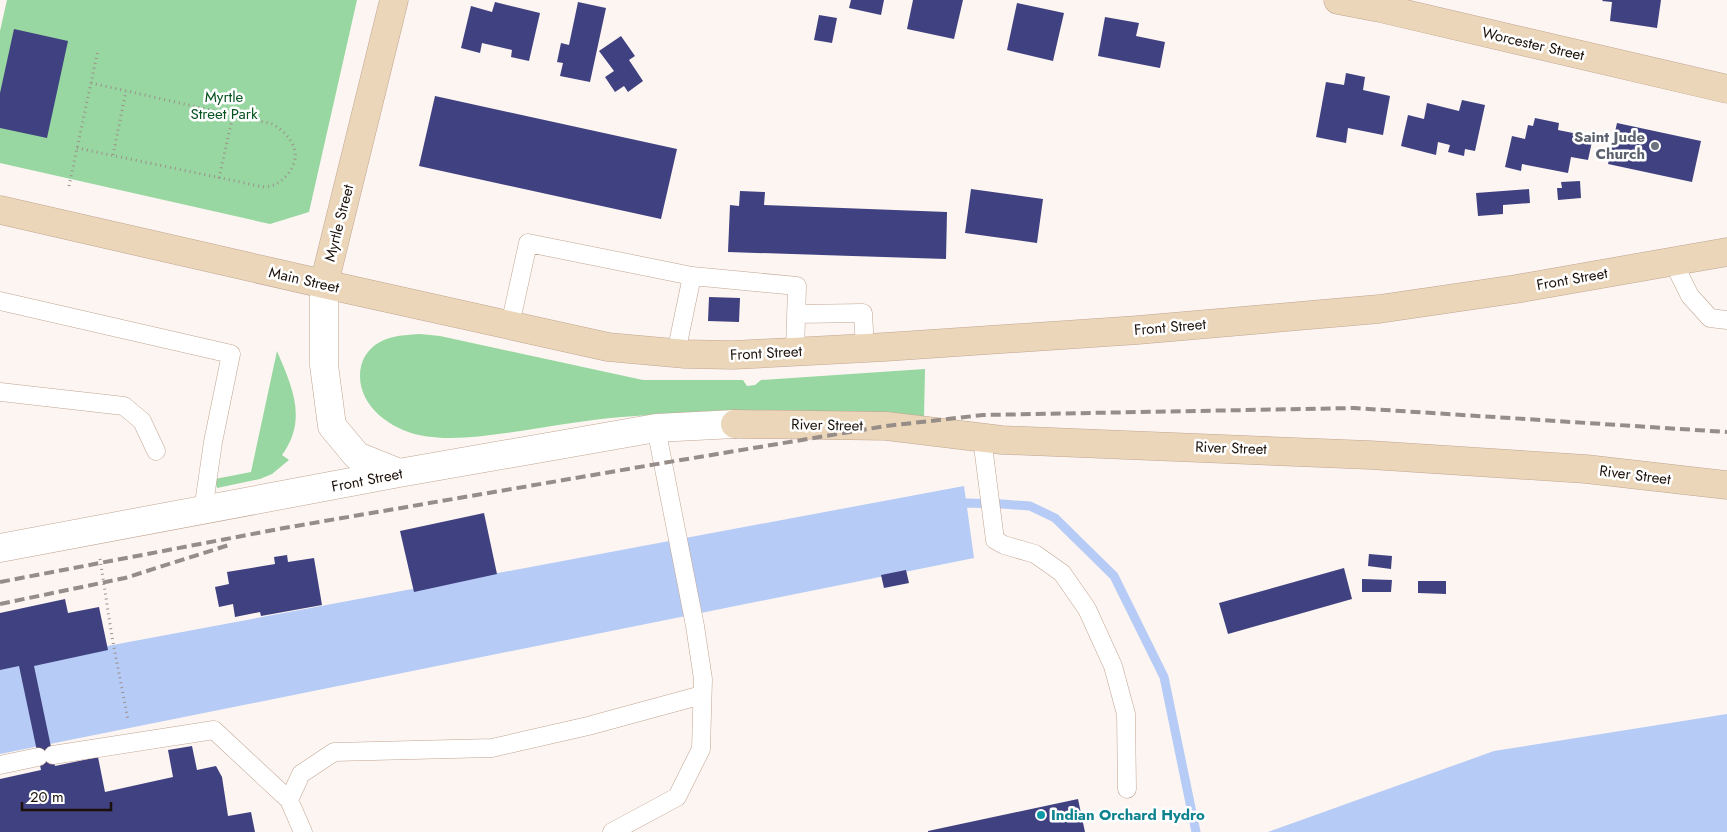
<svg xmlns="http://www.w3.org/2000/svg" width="1727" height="832" font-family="Jost,sans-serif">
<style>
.green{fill:#98d7a1}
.water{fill:#b6cbf5}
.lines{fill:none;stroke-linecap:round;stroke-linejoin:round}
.stream{stroke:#b6cbf5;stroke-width:9}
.building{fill:#404180}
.lane-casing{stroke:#c2a592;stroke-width:19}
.street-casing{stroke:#c2a592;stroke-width:29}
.secondary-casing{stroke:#c2a592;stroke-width:29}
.path{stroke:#9b928d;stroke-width:3;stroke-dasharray:1 4;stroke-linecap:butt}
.lane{stroke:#fff;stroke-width:18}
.street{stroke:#fff;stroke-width:28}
.secondary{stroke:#ebd6b9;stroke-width:28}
.rail{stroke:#968d88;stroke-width:4;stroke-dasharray:10 5;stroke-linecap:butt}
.worship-dot{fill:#6b7280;stroke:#fff;stroke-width:2}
.culture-dot{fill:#0f9aa8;stroke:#fff;stroke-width:2}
.labels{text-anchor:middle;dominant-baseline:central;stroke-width:5;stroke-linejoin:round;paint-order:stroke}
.street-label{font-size:15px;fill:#1c110a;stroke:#fff}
.park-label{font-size:15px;fill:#06531f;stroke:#fff}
.worship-label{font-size:15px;font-weight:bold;fill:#5b616d;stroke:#fff;text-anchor:end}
.culture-label{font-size:15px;font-weight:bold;fill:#0d838f;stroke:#fff;text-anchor:start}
</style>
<rect width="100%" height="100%" fill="#fcf5f1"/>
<path class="green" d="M 7,0 L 357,0 L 309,212 L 270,224 L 0,163 L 0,31 Z
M 420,334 L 440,336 L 643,380 L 743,380 L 747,386 L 755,385 L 761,380 L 925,369 L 924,418 C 879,415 833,412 788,411 C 733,409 677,413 622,417 C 583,420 544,428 506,433 C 477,437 448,441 419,435 C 391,429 360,407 360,376 C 360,361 367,349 380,342 C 392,335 407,335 420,334 Z
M 277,351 C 292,387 308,419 282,455 L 289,460 L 272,474 L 260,479 L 217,488 L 215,479 L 251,472 Z"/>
<path class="water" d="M 964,486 L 974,558 L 0,754 L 0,666 Z
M 1727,714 L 1727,832 L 1268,832 L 1494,751 Z"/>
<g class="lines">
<path class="stream" d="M 957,505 L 967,503 L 1002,504 L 1030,506 L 1055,518 L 1114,576 L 1164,677 L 1196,832"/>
</g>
<path class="building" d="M 851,0 L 884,0 L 881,15 L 849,8 Z
M 913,0 L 963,0 L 954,39 L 907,29 Z
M 1603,0 L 1661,0 L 1657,28 L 1610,21 L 1612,2 L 1602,1 Z
M 495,2 L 540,13 L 529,61 L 511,57 L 512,50 L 482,43 L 480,53 L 461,48 L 471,6 L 492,12 Z
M 578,2 L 606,8 L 590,82 L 560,76 L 563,63 L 557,62 L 561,43 L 569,45 Z
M 1017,3 L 1064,13 L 1053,61 L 1007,50 Z
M 819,15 L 837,18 L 832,43 L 814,40 Z
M 1105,17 L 1139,23 L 1136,36 L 1165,42 L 1160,68 L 1098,56 Z
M 14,29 L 68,41 L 47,138 L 0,128 L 0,93 Z
M 621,36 L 635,56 L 629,60 L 643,81 L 628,92 L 624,86 L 615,92 L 605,77 L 614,71 L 599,51 Z
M 1346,73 L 1365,77 L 1363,90 L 1390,96 L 1383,135 L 1348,128 L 1346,143 L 1316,137 L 1326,82 L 1344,85 Z
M 435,96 L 677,149 L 661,219 L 419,166 Z
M 1462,100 L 1485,105 L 1475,151 L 1465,149 L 1464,156 L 1448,152 L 1450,145 L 1438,142 L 1436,155 L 1401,146 L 1408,115 L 1424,119 L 1427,103 L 1459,111 Z
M 1535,118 L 1559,123 L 1558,130 L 1593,137 L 1588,160 L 1571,157 L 1568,173 L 1522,164 L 1521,171 L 1505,167 L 1512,136 L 1525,139 L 1528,125 L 1533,126 Z
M 1617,123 L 1701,141 L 1692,182 L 1608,164 Z
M 1580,181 L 1581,198 L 1558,200 L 1557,188 L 1562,188 L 1561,182 Z
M 971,189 L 1043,199 L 1037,243 L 965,233 Z
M 1529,189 L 1530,203 L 1503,205 L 1503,214 L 1478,216 L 1476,193 Z
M 740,191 L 765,192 L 764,205 L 947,212 L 946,259 L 728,252 L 730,205 L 739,206 Z
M 709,297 L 740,298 L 739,322 L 708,321 Z
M 484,513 L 497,574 L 414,592 L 400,531 Z
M 1369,554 L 1392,556 L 1391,569 L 1368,566 Z
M 287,555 L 288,562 L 314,558 L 322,605 L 261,616 L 260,612 L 235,617 L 233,604 L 219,607 L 215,587 L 229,584 L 227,572 L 275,564 L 274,557 Z
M 1344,568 L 1352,599 L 1228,634 L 1219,603 Z
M 906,570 L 909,583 L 884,588 L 881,575 Z
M 1362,579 L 1392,580 L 1391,592 L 1362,592 Z
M 1418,581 L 1446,581 L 1446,594 L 1418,593 Z
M 65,599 L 68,613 L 99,607 L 108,650 L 34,666 L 55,766 L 98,757 L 105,792 L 173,777 L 168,750 L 192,746 L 197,770 L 216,766 L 222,777 L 228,816 L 251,812 L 255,832 L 0,832 L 0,779 L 41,770 L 19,666 L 0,670 L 0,613 Z
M 1078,799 L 1085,832 L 928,832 L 928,831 Z"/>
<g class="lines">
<defs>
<path id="lane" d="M 1673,262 L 1690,296 L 1710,318 L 1727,320
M 692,276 L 797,286 L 795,351
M 0,301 L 231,354 L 213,442 L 203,511
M 796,314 L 863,313 L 865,348
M 510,325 L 528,243 L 692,276 L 676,353
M 0,392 L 124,406 L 142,421 L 156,451
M 982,438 L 995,540 L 1004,545 L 1035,554 L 1062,573 L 1087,609 L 1113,666 L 1126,714 L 1127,789
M 53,755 L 214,730 L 289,800
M 0,765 L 38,757
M 303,832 L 289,800 L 301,774 L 334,752 L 492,748 L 588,726 L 702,695
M 612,832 L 677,797 L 701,749 L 703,679 L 695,626 L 656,428"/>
<path id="street" d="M 324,284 L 324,365 L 332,426 L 357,456 L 399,473
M 0,548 L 399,473 L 656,428 L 735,424"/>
<path id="secondary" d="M 1338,0 L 1380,8 L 1727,89
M 0,210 L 324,284 L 608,347 L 685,354 L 733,355 L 885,347 L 1138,330 L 1379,309 L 1516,289 L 1727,252
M 324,284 L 394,0
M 735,424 L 886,426 L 1002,440 L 1370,455 L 1586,469 L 1727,485"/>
</defs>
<use href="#lane" class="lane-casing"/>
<use href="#street" class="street-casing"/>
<use href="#secondary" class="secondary-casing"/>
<path class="path" d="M 77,148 L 264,187 C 275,186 281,182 288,174 C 304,153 291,136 273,124 L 91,83
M 113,155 L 126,91
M 219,178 L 233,115
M 69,186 L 98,50
M 100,559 L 112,637 L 128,720"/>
<use href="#lane" class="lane"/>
<use href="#street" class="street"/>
<use href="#secondary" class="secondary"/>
<path class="rail" d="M 0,582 L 284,528 L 663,463 L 886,426 L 983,415 L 1354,408 L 1727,432
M 0,604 L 125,578 L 232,544"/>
</g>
<circle class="worship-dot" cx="1655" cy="146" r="5"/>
<circle class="culture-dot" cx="1041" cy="815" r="5"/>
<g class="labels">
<g class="street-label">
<text transform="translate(1533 44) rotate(13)">Worcester Street</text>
<text transform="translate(339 223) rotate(-76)">Myrtle Street</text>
<text transform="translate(1572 279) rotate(-10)">Front Street</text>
<text transform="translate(304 280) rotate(13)">Main Street</text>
<text transform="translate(1170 327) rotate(-5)">Front Street</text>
<text transform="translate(766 353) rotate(-3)">Front Street</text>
<text transform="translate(827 425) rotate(1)">River Street</text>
<text transform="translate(1231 448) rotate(2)">River Street</text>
<text transform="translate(1635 475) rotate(7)">River Street</text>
<text transform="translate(367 480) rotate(-11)">Front Street</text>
</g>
<g class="park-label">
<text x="224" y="97">Myrtle<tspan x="224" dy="17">Street Park</tspan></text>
</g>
<g class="worship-label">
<text x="1645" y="137">Saint Jude<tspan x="1645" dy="17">Church</tspan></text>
</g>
<g class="culture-label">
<text x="1051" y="815">Indian Orchard Hydro</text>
</g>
</g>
<path d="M22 802v8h89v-8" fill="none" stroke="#1c110a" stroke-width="2.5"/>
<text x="30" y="802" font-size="15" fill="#1c110a" stroke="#ffffff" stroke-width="4" paint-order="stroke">20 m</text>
</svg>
